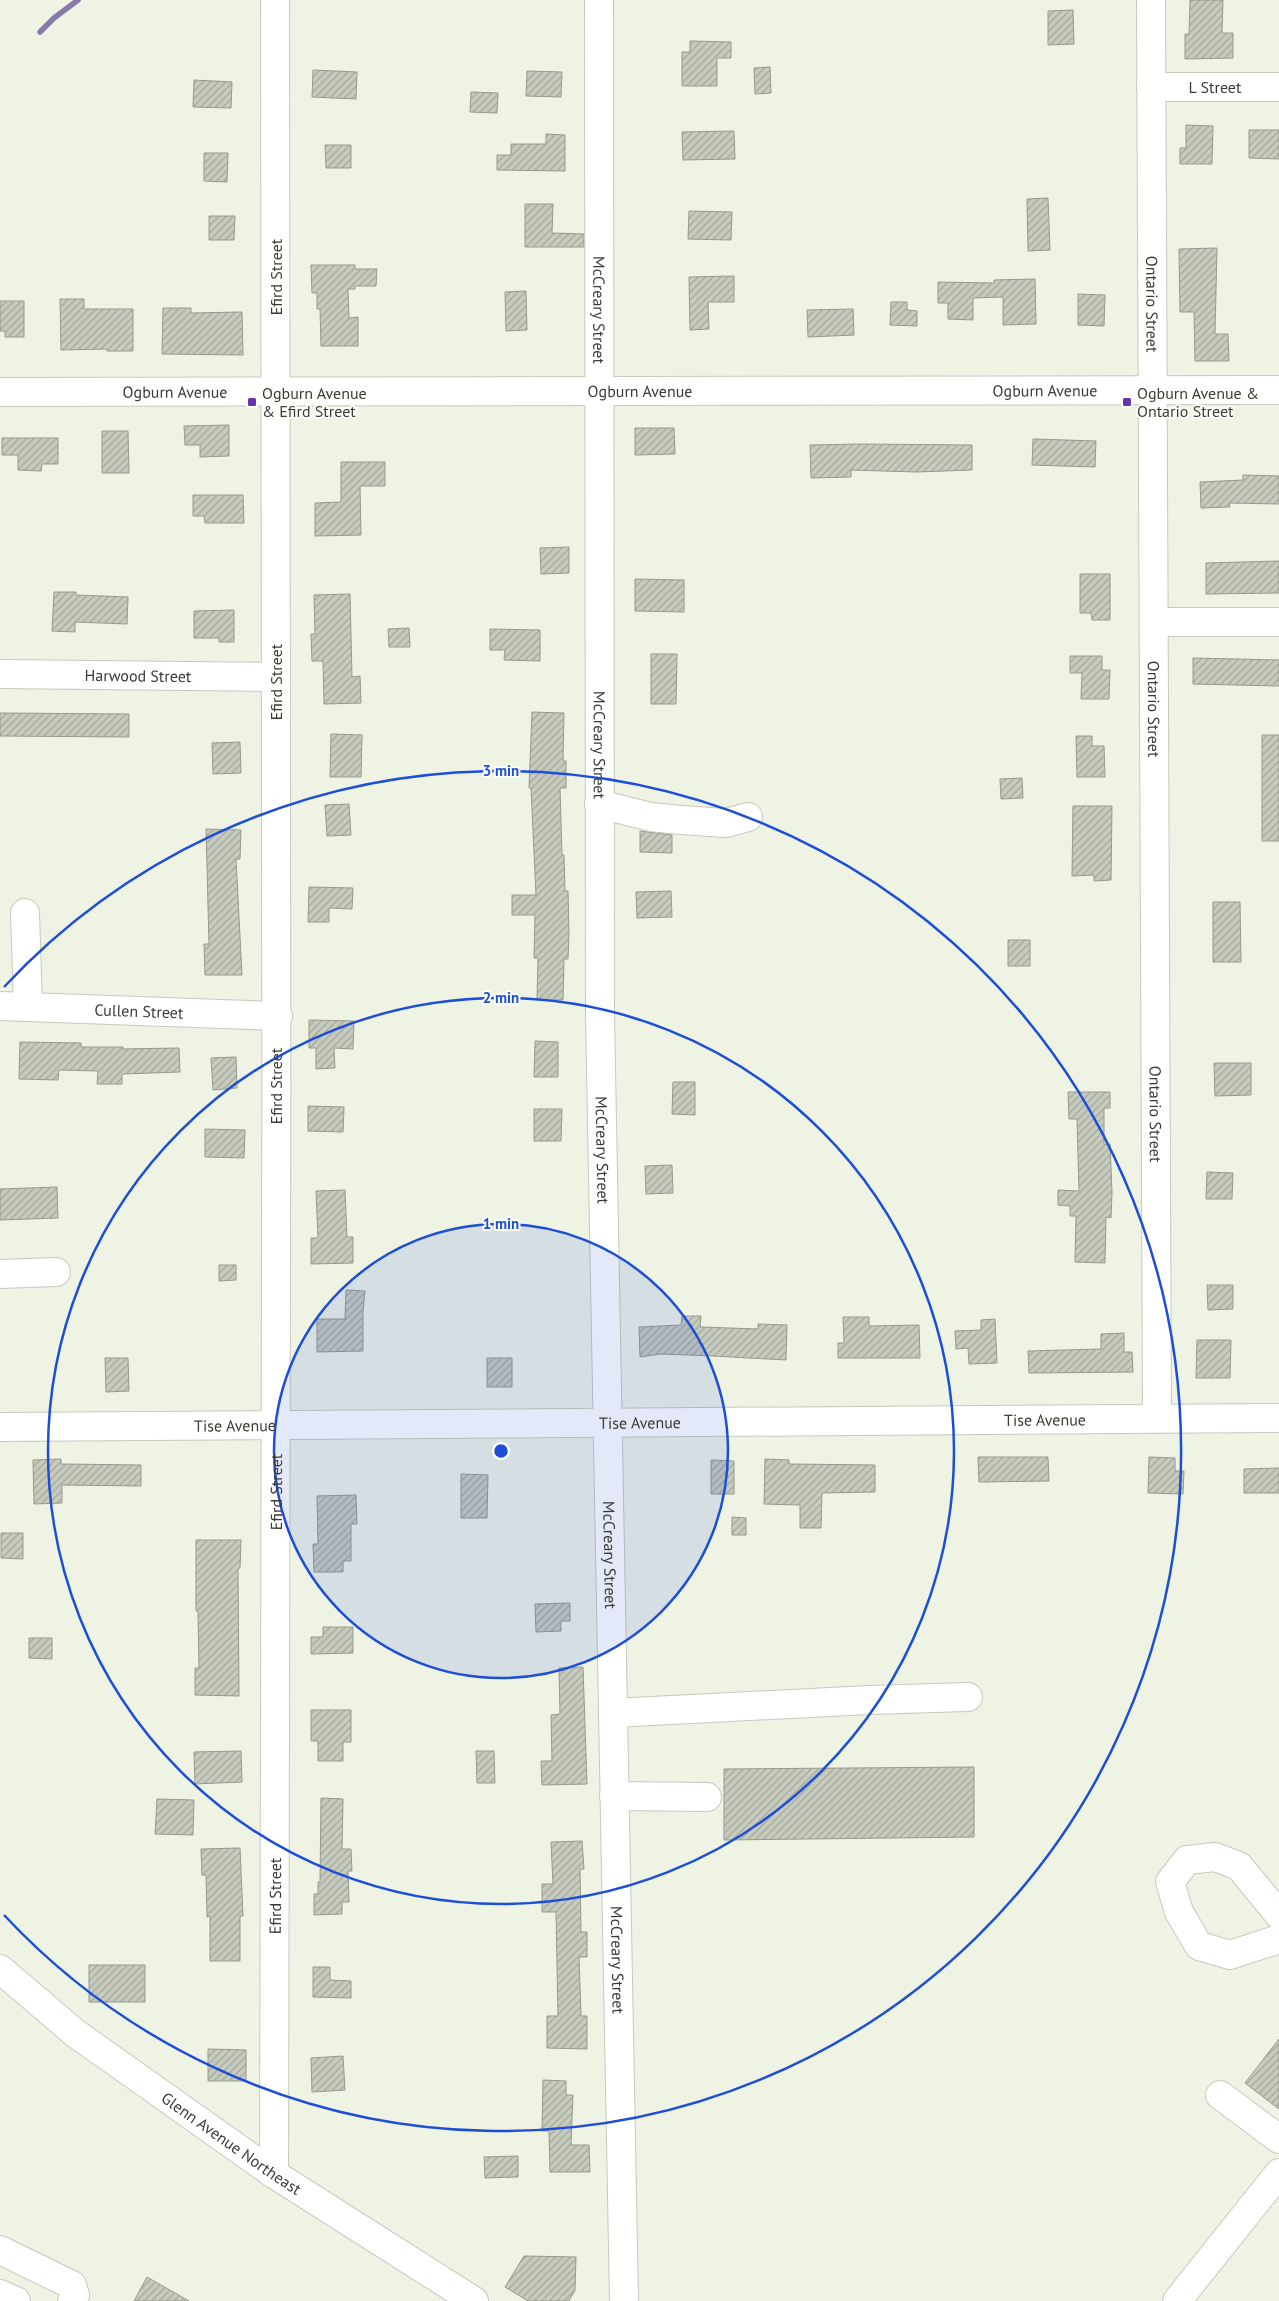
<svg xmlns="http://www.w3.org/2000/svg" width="1279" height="2301" font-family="'PT Sans',sans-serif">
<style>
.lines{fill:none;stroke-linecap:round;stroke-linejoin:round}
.stream{stroke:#887aaa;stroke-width:5.5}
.building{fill:url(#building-hatch);stroke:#969a8c}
.minor-casing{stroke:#c6cabc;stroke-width:30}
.minor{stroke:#fff;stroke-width:28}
.ring{fill:none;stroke:#1d4ed8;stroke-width:2.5}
.poi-dot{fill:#6536ae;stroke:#fdfff9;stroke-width:2}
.labels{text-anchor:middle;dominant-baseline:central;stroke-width:4;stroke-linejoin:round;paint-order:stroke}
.street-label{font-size:16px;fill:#3a3b35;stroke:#fdfff9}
.poi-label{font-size:16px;fill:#3a3b35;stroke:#fdfff9;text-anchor:start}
.centre{fill:#1d4ed8;stroke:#fdfff9;stroke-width:2.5}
.ring-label{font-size:15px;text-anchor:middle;font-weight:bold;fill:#1d4ed8;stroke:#fdfff9;stroke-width:4;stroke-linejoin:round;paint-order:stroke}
</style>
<defs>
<pattern id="building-hatch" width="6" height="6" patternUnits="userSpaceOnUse" patternTransform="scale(1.25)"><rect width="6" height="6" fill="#c8ccbe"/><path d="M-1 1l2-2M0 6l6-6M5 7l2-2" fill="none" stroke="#a3a79b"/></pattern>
</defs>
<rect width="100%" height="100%" fill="#eef3e4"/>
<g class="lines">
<path class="stream" d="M 40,32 L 54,18 L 78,0"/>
</g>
<path class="building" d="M 1190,0 L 1223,0 L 1222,33 L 1233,33 L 1233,58 L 1185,59 L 1185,34 L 1189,34 Z
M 1073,10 L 1074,44 L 1048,45 L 1048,11 Z
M 690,41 L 731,42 L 731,58 L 717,58 L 717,86 L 682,86 L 682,52 L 690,52 Z
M 770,67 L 771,93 L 755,94 L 754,68 Z
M 313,70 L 357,72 L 356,99 L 312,97 Z
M 527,71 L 562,72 L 561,97 L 526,96 Z
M 194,80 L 232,82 L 231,108 L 193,107 Z
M 471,92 L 498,93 L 497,113 L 470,112 Z
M 1186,125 L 1213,126 L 1212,164 L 1180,164 L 1180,148 L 1186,148 Z
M 1249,130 L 1279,130 L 1279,159 L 1249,158 Z
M 734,131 L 735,159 L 683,160 L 682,132 Z
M 546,134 L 565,135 L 565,171 L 497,170 L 497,155 L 511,155 L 511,144 L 546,144 Z
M 325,145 L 351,145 L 351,168 L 326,168 Z
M 204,153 L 228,153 L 227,182 L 204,181 Z
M 1048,198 L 1050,250 L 1028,251 L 1027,199 Z
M 525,204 L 553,204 L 552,233 L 584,234 L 584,247 L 525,247 Z
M 689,211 L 732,212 L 731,240 L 688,239 Z
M 209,216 L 235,216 L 234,240 L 209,240 Z
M 1217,248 L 1215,334 L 1228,334 L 1229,361 L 1195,361 L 1194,312 L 1180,312 L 1179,249 Z
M 311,265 L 355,265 L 355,269 L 377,269 L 376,286 L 355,286 L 355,289 L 348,289 L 349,318 L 358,317 L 358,346 L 321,346 L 320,309 L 317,309 L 317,293 L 312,293 Z
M 734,276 L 734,302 L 708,302 L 709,329 L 690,330 L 689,277 Z
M 1035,279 L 1036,324 L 1003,325 L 1003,297 L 973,298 L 973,320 L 948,319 L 948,303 L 938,303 L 938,282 L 994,283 L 994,280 Z
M 526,291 L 527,330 L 506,331 L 505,292 Z
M 1078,294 L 1105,295 L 1104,326 L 1078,325 Z
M 60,299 L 84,299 L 84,309 L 133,309 L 133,351 L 107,351 L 107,349 L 61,350 Z
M 0,301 L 24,301 L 24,337 L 5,337 L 5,331 L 0,331 Z
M 891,302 L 907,302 L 907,310 L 917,311 L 917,326 L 890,325 Z
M 163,308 L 191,308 L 191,313 L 242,312 L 243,355 L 162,354 Z
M 853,309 L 854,335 L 808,337 L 807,310 Z
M 229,425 L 229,456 L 200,457 L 200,445 L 185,445 L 184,426 Z
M 635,428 L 674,428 L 675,454 L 635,455 Z
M 102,431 L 128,431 L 129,473 L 102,473 Z
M 2,438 L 58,438 L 58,464 L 42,464 L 41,471 L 18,470 L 18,455 L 2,455 Z
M 1033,439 L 1096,441 L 1095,467 L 1032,465 Z
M 859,444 L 972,445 L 972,470 L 916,472 L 851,470 L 851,477 L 811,478 L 810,445 Z
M 341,462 L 385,462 L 385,486 L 360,486 L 361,535 L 315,536 L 315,503 L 341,502 Z
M 1243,475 L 1279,476 L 1279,504 L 1229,503 L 1230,507 L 1201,508 L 1200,482 L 1243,480 Z
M 193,495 L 243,495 L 244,523 L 205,523 L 204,516 L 193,516 Z
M 569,547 L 569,573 L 541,574 L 540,548 Z
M 1279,561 L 1279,593 L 1206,594 L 1206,563 Z
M 1080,574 L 1110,574 L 1110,620 L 1092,620 L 1091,613 L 1080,613 Z
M 635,579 L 684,580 L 684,612 L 635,611 Z
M 54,592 L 76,592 L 76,595 L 128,597 L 127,624 L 75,622 L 75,632 L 52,631 Z
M 350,594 L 352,677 L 360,676 L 361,703 L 324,704 L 323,661 L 312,661 L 311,634 L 315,634 L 314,595 Z
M 234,610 L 234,642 L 219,642 L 219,638 L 194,638 L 194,611 Z
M 409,628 L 410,647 L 389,647 L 388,629 Z
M 490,629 L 540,630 L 540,661 L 504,660 L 505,650 L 490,650 Z
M 651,654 L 677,654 L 676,704 L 651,704 Z
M 1070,656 L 1102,656 L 1102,670 L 1110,670 L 1109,699 L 1081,699 L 1082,673 L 1070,673 Z
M 1193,658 L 1279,660 L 1279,686 L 1193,684 Z
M 532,712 L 564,713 L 563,761 L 566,761 L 566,788 L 560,788 L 562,855 L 564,855 L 565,891 L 568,891 L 569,934 L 568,959 L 564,959 L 563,1000 L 537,1000 L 538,958 L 534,958 L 535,915 L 512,915 L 512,895 L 536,895 L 531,788 L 529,788 Z
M 0,713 L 129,714 L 129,737 L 0,736 Z
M 331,734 L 362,735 L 361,777 L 330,777 Z
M 1262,735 L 1279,735 L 1279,841 L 1262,841 Z
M 1076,736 L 1092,736 L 1092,746 L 1104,746 L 1105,777 L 1077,777 Z
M 240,742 L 241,773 L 213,774 L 212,743 Z
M 1022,778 L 1023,798 L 1001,799 L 1000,779 Z
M 349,804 L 351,835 L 327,836 L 325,805 Z
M 1073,806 L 1112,806 L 1111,880 L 1094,881 L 1094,875 L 1072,876 Z
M 206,829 L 241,830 L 240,859 L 236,859 L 242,975 L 205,975 L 204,944 L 209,944 Z
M 640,831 L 672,835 L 672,853 L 640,852 Z
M 309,887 L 353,888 L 352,909 L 329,908 L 329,922 L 308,922 Z
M 671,891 L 672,917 L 637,918 L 636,892 Z
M 1213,902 L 1240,902 L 1241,962 L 1213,962 Z
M 1008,940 L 1030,940 L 1030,966 L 1008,966 Z
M 309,1020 L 354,1021 L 353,1049 L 334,1048 L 335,1068 L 316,1069 L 316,1048 L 309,1048 Z
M 535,1041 L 558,1042 L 558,1077 L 534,1077 Z
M 20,1042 L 81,1043 L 81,1047 L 123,1047 L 123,1049 L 179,1048 L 180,1072 L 122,1074 L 122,1084 L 97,1084 L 98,1071 L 59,1070 L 58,1080 L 19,1079 Z
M 236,1057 L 237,1088 L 213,1090 L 211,1058 Z
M 1214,1063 L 1251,1063 L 1251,1095 L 1215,1096 Z
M 673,1082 L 695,1082 L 695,1115 L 672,1114 Z
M 1068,1092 L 1110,1092 L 1110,1108 L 1104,1108 L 1104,1144 L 1110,1144 L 1112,1192 L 1111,1218 L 1106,1217 L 1105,1263 L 1075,1262 L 1076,1216 L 1070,1216 L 1070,1206 L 1058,1205 L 1058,1190 L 1079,1191 L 1077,1119 L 1069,1119 Z
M 308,1106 L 344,1107 L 343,1132 L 308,1131 Z
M 534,1109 L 562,1109 L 561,1141 L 534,1141 Z
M 205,1129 L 245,1130 L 244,1158 L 205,1157 Z
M 672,1165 L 673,1193 L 646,1194 L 645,1166 Z
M 1207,1172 L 1233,1173 L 1232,1199 L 1206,1199 Z
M 57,1187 L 58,1218 L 0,1220 L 0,1189 Z
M 345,1190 L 347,1237 L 353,1237 L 353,1263 L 311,1264 L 311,1238 L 318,1238 L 316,1191 Z
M 219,1265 L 236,1265 L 236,1280 L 219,1281 Z
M 1207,1285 L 1233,1285 L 1233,1309 L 1208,1310 Z
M 346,1290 L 365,1291 L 363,1311 L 363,1351 L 317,1352 L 317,1319 L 345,1319 Z
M 682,1316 L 701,1316 L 700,1327 L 758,1329 L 758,1324 L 787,1325 L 786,1360 L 713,1356 L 661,1354 L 640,1357 L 639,1327 L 681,1325 Z
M 843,1317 L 869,1317 L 869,1326 L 919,1325 L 920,1358 L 838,1358 L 838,1343 L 844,1343 Z
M 995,1319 L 997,1363 L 969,1364 L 968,1348 L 956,1349 L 955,1331 L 981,1330 L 981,1320 Z
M 1124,1333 L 1124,1352 L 1132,1352 L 1133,1372 L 1029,1373 L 1028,1351 L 1101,1349 L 1101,1334 Z
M 1197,1340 L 1231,1340 L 1230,1378 L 1196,1378 Z
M 105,1358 L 128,1358 L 129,1391 L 106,1392 Z
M 487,1358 L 512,1358 L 512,1387 L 487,1387 Z
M 978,1457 L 1048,1457 L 1049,1481 L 979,1482 Z
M 1149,1457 L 1175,1458 L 1175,1471 L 1184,1471 L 1183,1494 L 1148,1493 Z
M 61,1459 L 61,1464 L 141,1465 L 141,1486 L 62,1485 L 62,1503 L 34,1504 L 33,1460 Z
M 765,1459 L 789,1460 L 789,1464 L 875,1465 L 875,1492 L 822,1493 L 821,1528 L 800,1528 L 800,1505 L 764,1504 Z
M 711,1460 L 734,1461 L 734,1494 L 711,1494 Z
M 1279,1468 L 1279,1493 L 1244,1493 L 1244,1469 Z
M 461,1474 L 488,1475 L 487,1518 L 461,1518 Z
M 356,1495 L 357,1524 L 351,1524 L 351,1561 L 343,1561 L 343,1572 L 314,1572 L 313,1544 L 318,1544 L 317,1496 Z
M 732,1517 L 746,1518 L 746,1535 L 732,1535 Z
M 1,1533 L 23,1533 L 23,1559 L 1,1558 Z
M 196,1540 L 241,1540 L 240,1568 L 238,1568 L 239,1696 L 195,1695 L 195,1668 L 199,1668 L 198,1611 L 196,1611 Z
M 570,1603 L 570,1621 L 561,1621 L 561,1631 L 536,1632 L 535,1604 Z
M 323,1627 L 353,1627 L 353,1653 L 311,1654 L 311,1637 L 323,1637 Z
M 29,1638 L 52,1638 L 52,1659 L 29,1658 Z
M 583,1667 L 587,1784 L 542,1785 L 541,1761 L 552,1761 L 551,1715 L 560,1714 L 559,1668 Z
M 311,1710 L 351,1710 L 351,1742 L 343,1742 L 343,1761 L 318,1761 L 318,1741 L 311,1741 Z
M 241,1751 L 242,1782 L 195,1784 L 194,1752 Z
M 476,1751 L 494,1751 L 495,1783 L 477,1783 Z
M 974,1767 L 974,1837 L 724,1840 L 724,1769 Z
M 321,1798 L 343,1799 L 342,1849 L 351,1849 L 352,1871 L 348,1871 L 349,1902 L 342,1902 L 342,1914 L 314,1915 L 314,1894 L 318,1894 L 318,1882 L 320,1882 Z
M 157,1799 L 194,1800 L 193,1835 L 155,1834 Z
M 582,1841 L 584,1869 L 580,1869 L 581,1932 L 587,1932 L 587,1957 L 579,1957 L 581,2016 L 587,2016 L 587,2049 L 547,2048 L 547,2016 L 558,2016 L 556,1912 L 542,1912 L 542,1884 L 553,1884 L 551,1842 Z
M 240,1848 L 243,1916 L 240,1916 L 240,1961 L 210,1961 L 210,1916 L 207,1917 L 206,1875 L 202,1875 L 201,1849 Z
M 89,1965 L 145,1965 L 145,2002 L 89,2002 Z
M 313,1967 L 330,1967 L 330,1980 L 351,1981 L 351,1998 L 313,1997 Z
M 1279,2039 L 1279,2109 L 1245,2083 Z
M 208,2049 L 246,2050 L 246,2081 L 208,2081 Z
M 343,2056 L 345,2090 L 312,2092 L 311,2058 Z
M 543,2080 L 566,2081 L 566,2095 L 573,2095 L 571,2145 L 589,2145 L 590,2172 L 550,2172 L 549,2131 L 542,2131 Z
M 518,2156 L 518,2177 L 485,2178 L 484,2157 Z
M 524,2256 L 576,2257 L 575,2290 L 569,2301 L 528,2301 L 505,2287 Z
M 147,2277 L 189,2301 L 134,2301 Z"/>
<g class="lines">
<defs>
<g id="minor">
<path id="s1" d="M 599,0 L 600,1014 L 624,2301"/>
<path id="s2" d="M 1151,0 L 1157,1418"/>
<path id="s3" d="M 1151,87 L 1279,87"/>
<path id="s4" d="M 0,392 L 1279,390"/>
<path d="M 1154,622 L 1279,622"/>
<path id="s5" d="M 0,674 L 275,677"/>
<path d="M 599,804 L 651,817 L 681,820 L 726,823 L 748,817"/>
<path d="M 25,913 L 28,1007"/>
<path id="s6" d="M 0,1006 L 278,1016"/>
<path d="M 0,1274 L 56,1272"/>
<path id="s7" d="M 0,1427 L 1279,1418"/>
<path d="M 613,1713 L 869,1700 L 968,1697"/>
<path d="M 614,1796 L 707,1797"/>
<path d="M 1279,1915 L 1239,1866 L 1215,1857 L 1187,1860 L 1170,1882 L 1179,1912 L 1199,1946 L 1230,1955 L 1279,1939"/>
<path id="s8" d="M 0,1969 L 75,2033 L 274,2174 L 474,2301"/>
<path d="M 1220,2095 L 1279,2139"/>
<path id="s9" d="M 274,2174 C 277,1449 277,725 275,0"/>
<path d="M 0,2250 L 72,2285 L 75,2295 L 72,2301"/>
<path d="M 0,2294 L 16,2301"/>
<path d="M 1177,2301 L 1279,2173"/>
</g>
</defs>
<use href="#minor" class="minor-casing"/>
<use href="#minor" class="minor"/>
</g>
<circle cx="501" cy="1451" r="227" fill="#1d4ed8" fill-opacity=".12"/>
<g class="ring">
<circle cx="501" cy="1451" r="227"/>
<circle cx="501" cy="1451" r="453"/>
<path d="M4 987A680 680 0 1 1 4 1915"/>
</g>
<g class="poi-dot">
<rect x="247" y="397" width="10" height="10" rx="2.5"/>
<rect x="1122" y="397" width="10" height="10" rx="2.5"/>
</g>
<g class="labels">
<g class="street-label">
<text stroke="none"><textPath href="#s3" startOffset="64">L Street</textPath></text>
<text transform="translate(276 277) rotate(-90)">Efird Street</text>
<text stroke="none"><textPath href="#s2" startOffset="304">Ontario Street</textPath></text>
<text stroke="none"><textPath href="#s1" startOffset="310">McCreary Street</textPath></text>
<text stroke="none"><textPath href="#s4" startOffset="640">Ogburn Avenue</textPath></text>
<text stroke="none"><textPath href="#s4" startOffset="1045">Ogburn Avenue</textPath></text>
<text stroke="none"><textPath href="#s4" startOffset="175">Ogburn Avenue</textPath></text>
<text stroke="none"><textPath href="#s5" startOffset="138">Harwood Street</textPath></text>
<text transform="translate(276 682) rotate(-90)">Efird Street</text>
<text stroke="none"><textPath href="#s2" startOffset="709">Ontario Street</textPath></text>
<text stroke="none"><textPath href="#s1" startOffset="745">McCreary Street</textPath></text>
<text stroke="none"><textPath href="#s6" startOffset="139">Cullen Street</textPath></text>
<text stroke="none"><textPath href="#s9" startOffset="1088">Efird Street</textPath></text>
<text stroke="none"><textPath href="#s2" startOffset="1114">Ontario Street</textPath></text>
<text stroke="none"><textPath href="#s1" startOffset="1150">McCreary Street</textPath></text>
<text stroke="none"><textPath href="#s7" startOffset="1045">Tise Avenue</textPath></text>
<text stroke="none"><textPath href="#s7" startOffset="640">Tise Avenue</textPath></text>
<text stroke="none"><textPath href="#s7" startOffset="235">Tise Avenue</textPath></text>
<text stroke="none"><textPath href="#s9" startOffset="682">Efird Street</textPath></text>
<text stroke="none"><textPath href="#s1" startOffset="1555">McCreary Street</textPath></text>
<text stroke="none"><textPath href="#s9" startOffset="278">Efird Street</textPath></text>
<text stroke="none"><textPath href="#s1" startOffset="1960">McCreary Street</textPath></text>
<text stroke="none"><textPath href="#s8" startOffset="290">Glenn Avenue Northeast</textPath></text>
</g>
<g class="poi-label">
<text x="262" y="393">Ogburn Avenue<tspan x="262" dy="18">&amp; Efird Street</tspan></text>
<text x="1137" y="393">Ogburn Avenue &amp;<tspan x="1137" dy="18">Ontario Street</tspan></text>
</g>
</g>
<circle cx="501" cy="1451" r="8" class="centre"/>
<g class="ring-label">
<text x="501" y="776">3 min</text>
<text x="501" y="1003">2 min</text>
<text x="501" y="1229">1 min</text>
</g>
</svg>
